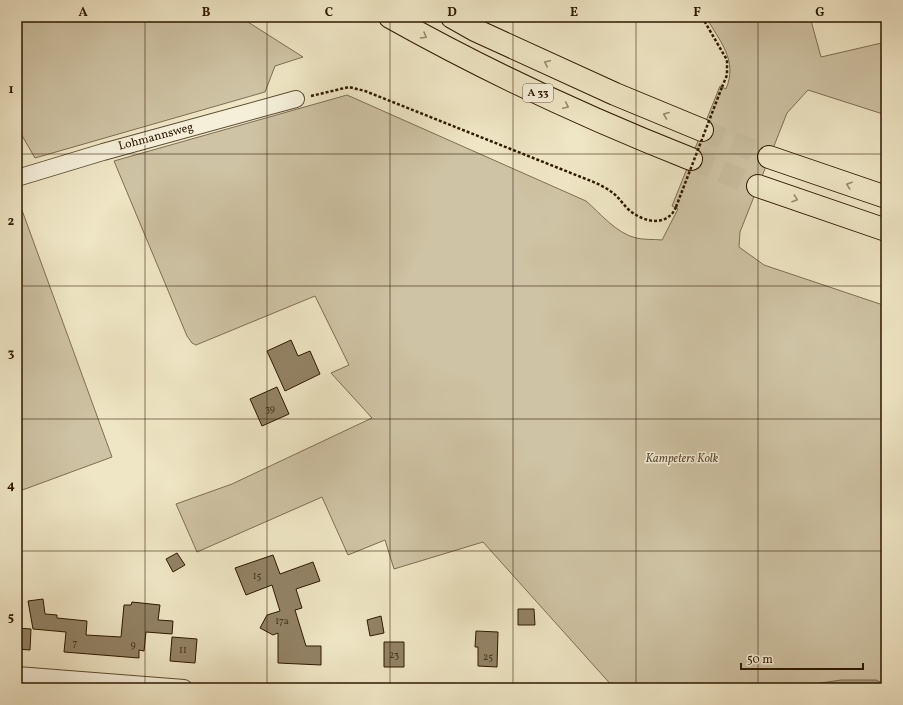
<svg xmlns="http://www.w3.org/2000/svg" width="903" height="705" font-family="Vollkorn,serif">
<style>
.green{fill:#cec3a4;stroke:#7e6e52}
.water{fill:#ada082;stroke:#7a6a4e}
.lines{fill:none;stroke-linecap:round;stroke-linejoin:round}
.shore{stroke:#6e5c41;stroke-width:1}
.building{fill:#928366;stroke:#2e1800}
.highway-tunnel{stroke:#c8bd9e;stroke-width:22;stroke-dasharray:22 11;stroke-linecap:butt}
.street-casing{stroke:#5e4c31;stroke-width:18}
.highway-casing{stroke:#2e1800;stroke-width:24}
.path{stroke:#2e1800;stroke-width:2.5;stroke-dasharray:3 2;stroke-linecap:butt}
.street{stroke:#f5efd9;stroke-width:16}
.highway{stroke:#efe6c5;stroke-width:22}
.path-bridge{stroke:#2e1800;stroke-width:2.5;stroke-dasharray:3 2;stroke-linecap:butt}
.oneway{stroke:#98896c}
.grid{fill:none;stroke:#2e1800;stroke-width:1;stroke-opacity:0.55}
.labels{text-anchor:middle;dominant-baseline:central;stroke-width:3;stroke-linejoin:round;paint-order:stroke}
.number-label{font-size:10px;fill:#47331a}
.shield{fill:#f5efd9;stroke:#6a5841;stroke-width:1}
.shield-label{font-size:11px;font-weight:bold;fill:#2e1800}
.street-label{font-size:12px;fill:#2e1800;stroke:#f5efd9}
.park-label{font-size:12px;font-style:italic;fill:#5e4b31;stroke:#f5efd9}
.neatline{fill:none;stroke:#2e1800;stroke-width:1.5}
.grid-label{font-size:13px;text-anchor:middle;font-weight:bold;fill:#2e1800}
</style>
<rect width="100%" height="100%" fill="#efe6c5"/>
<filter id="stains"><feTurbulence type="fractalNoise" baseFrequency=".005" numOctaves="4"/><feColorMatrix values="0 0 0 0 .2 0 0 0 0 .09 0 0 0 0 .02 0 0 0 .5 -.17"/></filter>
<radialGradient id="worn" r=".72"><stop offset=".6" stop-color="#630" stop-opacity="0"/><stop offset="1" stop-color="#630" stop-opacity=".3"/></radialGradient>
<path class="green" d="M 17,17 L 240,17 L 303,57 L 275,66 L 265,92 L 35,158 L 17,127 Z
M 706,17 L 810,17 L 821,57 L 886,42 L 886,115 L 808,90 L 787,113 L 740,232 L 739,247 L 764,265 L 886,306 L 886,688 L 614,688 L 483,542 L 394,569 L 385,540 L 348,555 L 322,497 L 197,552 L 176,504 L 232,484 L 372,418 L 331,373 L 349,365 L 315,296 L 196,345 L 192,343 L 187,336 L 114,161 L 347,95 L 586,201 C 601,214 616,233 636,238 C 644,240 654,239 662,240 L 678,209 L 672,206 L 720,86 L 726,89 C 738,60 720,42 706,17 Z
M 19,202 L 112,457 L 17,492 L 17,203 Z"/>
<path class="water" d="M 841,680 L 876,680 L 886,685 L 886,688 L 805,688 L 807,685 Z"/>
<g class="lines">
<path class="shore" d="M 814,688 C 833,685 865,679 883,688"/>
</g>
<path class="building" d="M 291,340 L 298,356 L 310,351 L 320,374 L 285,391 L 267,351 Z
M 277,387 L 289,414 L 262,426 L 250,399 Z
M 177,553 L 185,565 L 173,572 L 166,559 Z
M 273,555 L 280,574 L 313,562 L 320,581 L 296,589 L 302,608 L 295,610 L 306,646 L 321,646 L 321,665 L 278,663 L 278,633 L 273,635 L 260,628 L 267,615 L 280,611 L 272,585 L 246,595 L 235,568 Z
M 43,599 L 45,614 L 57,615 L 57,618 L 87,621 L 86,635 L 121,637 L 124,605 L 131,605 L 132,602 L 160,605 L 158,620 L 173,621 L 172,634 L 146,632 L 144,651 L 139,650 L 139,658 L 64,652 L 66,632 L 33,629 L 28,601 Z
M 518,609 L 534,609 L 535,625 L 518,625 Z
M 381,616 L 384,633 L 370,636 L 367,620 Z
M 17,628 L 31,629 L 30,650 L 17,649 Z
M 476,631 L 498,632 L 497,667 L 478,666 L 478,647 L 475,647 Z
M 172,637 L 197,639 L 195,663 L 170,661 Z
M 384,642 L 404,642 L 404,667 L 384,667 Z"/>
<g class="lines">
<path class="highway-tunnel" d="M 702,130 L 769,157
M 691,159 L 758,186"/>
<defs>
<path id="street" d="M 17,178 L 103,152 L 296,99
M 17,675 L 184,688"/>
<path id="highway" d="M 390,17 C 488,72 587,118 691,159
M 452,17 L 475,30 L 615,94 L 702,130
M 769,157 L 886,197
M 758,186 L 886,230"/>
</defs>
<use href="#street" class="street-casing"/>
<use href="#highway" class="highway-casing"/>
<path class="path" d="M 702,17 L 727,60 L 727,75 L 722,87
M 311,96 L 349,87 L 365,91 L 596,183 C 602,186 608,189 613,193 C 620,198 625,208 633,213 C 647,223 668,226 676,207"/>
<use href="#street" class="street"/>
<use href="#highway" class="highway"/>
<path class="path-bridge" d="M 676,207 L 722,87"/>
</g>
<defs><path id="oneway-chevron" d="M-2-3.5L2.5 0L-2 3.5" fill="none" stroke-width="1.6" stroke-linecap="round" stroke-linejoin="round"/></defs>
<g class="oneway">
<use href="#oneway-chevron" transform="translate(424 36) rotate(30)"/>
<use href="#oneway-chevron" transform="translate(547 63) rotate(-155)"/>
<use href="#oneway-chevron" transform="translate(566 106) rotate(25)"/>
<use href="#oneway-chevron" transform="translate(666 115) rotate(-158)"/>
<use href="#oneway-chevron" transform="translate(849 185) rotate(-161)"/>
<use href="#oneway-chevron" transform="translate(795 199) rotate(19)"/>
</g>
<path class="grid" d="M 145,17 L 145,688M 267,17 L 267,688M 390,17 L 390,688M 513,17 L 513,688M 636,17 L 636,688M 758,17 L 758,688M 17,154 L 886,154M 17,286 L 886,286M 17,419 L 886,419M 17,551 L 886,551"/>
<g class="labels">
<g class="number-label">
<text x="270" y="409">39</text>
<text x="257" y="576">15</text>
<text x="282" y="621">17a</text>
<text x="75" y="643">7</text>
<text x="133" y="645">9</text>
<text x="183" y="650">11</text>
<text x="394" y="655">23</text>
<text x="488" y="657">25</text>
</g>
<rect class="shield" x="523" y="84" width="30" height="18" rx="3"/>
<g class="shield-label">
<text x="538" y="93">A 33</text>
</g>
<g class="street-label">
<text transform="translate(156 137) rotate(-15)">Lohmannsweg</text>
</g>
<g class="park-label">
<text x="682" y="459">Kampeters Kolk</text>
</g>
</g>
<rect width="903" height="705" fill="none" stroke="#efe6c5" stroke-width="44"/>
<path d="M741 663v6h122v-6" fill="none" stroke="#2e1800" stroke-width="2"/>
<text x="747" y="663" font-size="12" fill="#2e1800" stroke="#f5efd9" stroke-width="3" paint-order="stroke">50 m</text>
<rect x="22" y="22" width="859" height="661" class="neatline"/>
<g class="grid-label">
<text x="83" y="16">A</text>
<text x="206" y="16">B</text>
<text x="329" y="16">C</text>
<text x="452" y="16">D</text>
<text x="574" y="16">E</text>
<text x="697" y="16">F</text>
<text x="820" y="16">G</text>
<text x="11" y="93">1</text>
<text x="11" y="225">2</text>
<text x="11" y="357">3</text>
<text x="11" y="489">4</text>
<text x="11" y="621">5</text>
</g>
<rect width="100%" height="100%" filter="url(#stains)"/>
<rect width="100%" height="100%" fill="url(#worn)"/>
</svg>
